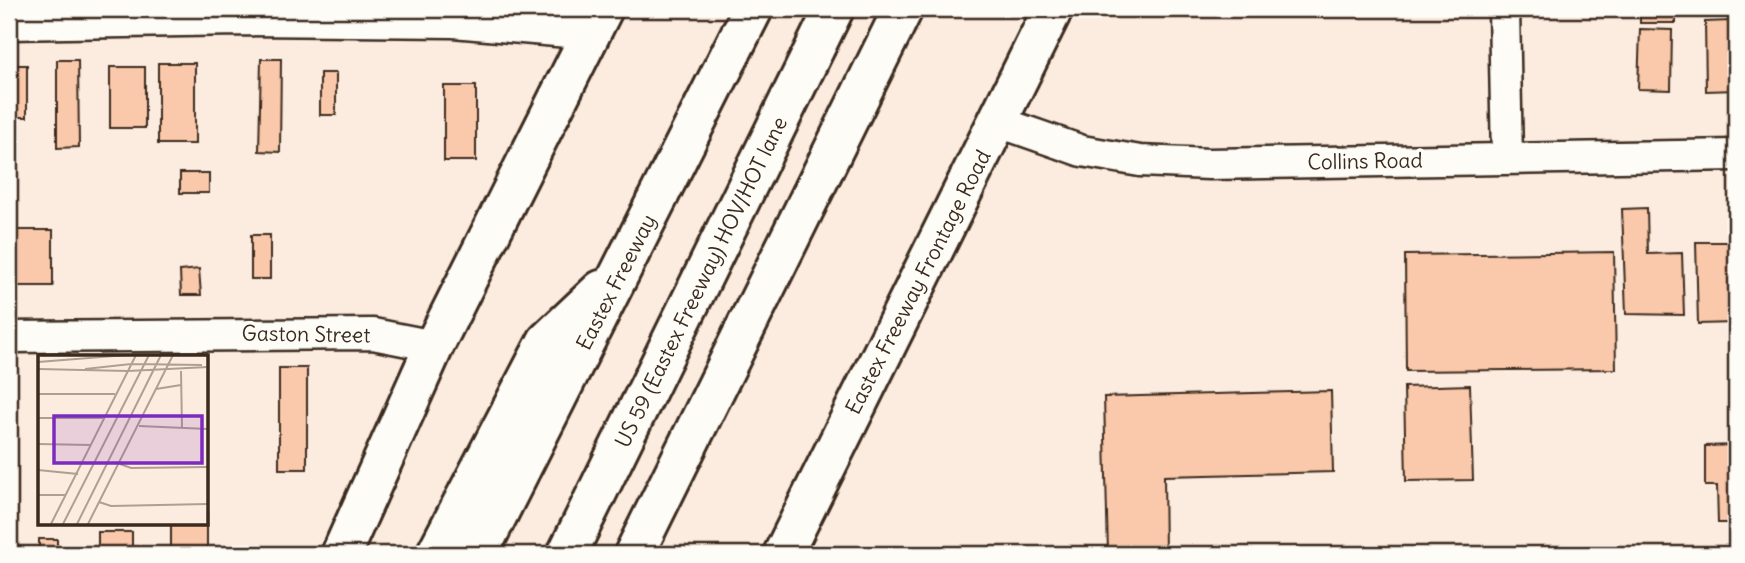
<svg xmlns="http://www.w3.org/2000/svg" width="1745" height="563" font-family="Delius,sans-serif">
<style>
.building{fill:#fac8aa;stroke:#3b2a1e;stroke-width:2}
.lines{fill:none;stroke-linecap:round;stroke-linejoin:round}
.street-casing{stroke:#3b2a1e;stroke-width:35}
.secondary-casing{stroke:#3b2a1e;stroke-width:44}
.highway-casing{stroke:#3b2a1e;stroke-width:44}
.street{stroke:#fdfcf7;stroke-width:30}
.secondary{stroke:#fdfcf7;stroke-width:38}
.highway{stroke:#fdfcf7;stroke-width:38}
.labels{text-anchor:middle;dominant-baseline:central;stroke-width:7;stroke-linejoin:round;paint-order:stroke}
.street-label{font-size:21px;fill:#3b2a1e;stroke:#fdfcf7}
.inset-road{fill:none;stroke:#af9e92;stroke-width:2}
.view{fill:#7b2cbf;fill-opacity:0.15;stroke:#7b2cbf;stroke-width:3.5}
.inset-edge{fill:none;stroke:#3b2a1e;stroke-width:3.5}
</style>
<rect width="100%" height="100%" fill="#fcece0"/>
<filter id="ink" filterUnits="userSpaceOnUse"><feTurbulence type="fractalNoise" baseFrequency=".0143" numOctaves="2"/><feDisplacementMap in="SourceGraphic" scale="14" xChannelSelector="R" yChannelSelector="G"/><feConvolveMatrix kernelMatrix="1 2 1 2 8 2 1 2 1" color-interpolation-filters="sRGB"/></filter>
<g filter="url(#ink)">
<path class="building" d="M 1640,9 L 1676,9 L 1676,23 L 1640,23 Z
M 1730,21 L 1730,42 L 1736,42 L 1736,90 L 1706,91 L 1705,22 Z
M 1640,29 L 1672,30 L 1671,90 L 1638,89 Z
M 261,59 L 281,59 L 280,152 L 259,151 Z
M 57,60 L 78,60 L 79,147 L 57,148 Z
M 158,63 L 195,63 L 195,144 L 158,144 Z
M 9,65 L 27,65 L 27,117 L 9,117 Z
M 110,67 L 145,67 L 145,128 L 110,128 Z
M 320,73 L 336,73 L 336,115 L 320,115 Z
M 444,86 L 476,86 L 476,161 L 444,161 Z
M 180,173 L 209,173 L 209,193 L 180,193 Z
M 1647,208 L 1648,254 L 1682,253 L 1684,315 L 1626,314 L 1622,209 Z
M 14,230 L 53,230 L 53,286 L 14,286 Z
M 251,235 L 270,235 L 270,279 L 251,279 Z
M 1696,242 L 1736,242 L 1734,323 L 1698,324 Z
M 1614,252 L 1616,369 L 1406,371 L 1405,255 Z
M 199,269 L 201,295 L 181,295 L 180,271 Z
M 279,368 L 307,368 L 307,469 L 279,469 Z
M 1470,385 L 1473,480 L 1406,481 L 1404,387 Z
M 1331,391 L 1333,472 L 1164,476 L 1165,554 L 1108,554 L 1104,397 Z
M 1736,445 L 1736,523 L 1718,523 L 1717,486 L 1705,486 L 1705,446 Z
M 207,504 L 207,551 L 171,551 L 171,523 L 206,523 Z
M 98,532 L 132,532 L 132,554 L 98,554 Z
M 39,539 L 57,539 L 57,554 L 39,554 Z"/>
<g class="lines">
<defs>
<path id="street" d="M 1504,9 L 1507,159
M 9,24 L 240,20 L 453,22 L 591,34
M 999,122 L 1082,151 L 1140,161 L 1209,164 L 1736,155
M 9,337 L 373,334 L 434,346"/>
<path id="secondary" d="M 341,554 L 434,346 L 603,9
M 783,554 L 1053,9"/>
<path id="highway" d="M 436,554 L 547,341 L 601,290
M 478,554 L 753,9
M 567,554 L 834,9
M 634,554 L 903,9"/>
</defs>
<use href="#street" class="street-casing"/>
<use href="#secondary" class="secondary-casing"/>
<use href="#highway" class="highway-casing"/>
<use href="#street" class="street"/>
<use href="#secondary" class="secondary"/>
<use href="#highway" class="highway"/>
</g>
</g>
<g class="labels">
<g class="street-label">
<text transform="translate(1365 161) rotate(-1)">Collins Road</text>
<text transform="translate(616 282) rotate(-63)">Eastex Freeway</text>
<text transform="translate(701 282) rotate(-64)">US 59 (Eastex Freeway) HOV/HOT lane</text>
<text transform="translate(918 282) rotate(-63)">Eastex Freeway Frontage Road</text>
<text transform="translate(306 334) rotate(1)">Gaston Street</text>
</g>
</g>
<g transform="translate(38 355)">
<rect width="170" height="170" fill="#fcece0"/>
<path class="inset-road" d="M 0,7 L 89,0M 94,9 L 164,10M 0,14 L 90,16M 47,14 L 93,9M 90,16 L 170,12M 143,16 L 144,74M 118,34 L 143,30M 0,39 L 77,39M 0,63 L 66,63M 101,71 L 170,74M 0,89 L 53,90M 82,109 L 93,113 L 170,112M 0,115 L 40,119M 0,140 L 27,140M 61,147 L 73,151 L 170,149M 13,169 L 98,0M 25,169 L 111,0M 39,169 L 123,0M 50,169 L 135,0"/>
<path class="view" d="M 16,61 L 164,61 L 164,108 L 16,108 Z"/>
<rect width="170" height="170" class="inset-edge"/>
</g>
<rect width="1745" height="563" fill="none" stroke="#fdfcf7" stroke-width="35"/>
<rect x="18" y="18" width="1710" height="528" fill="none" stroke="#3b2a1e" stroke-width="2.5" filter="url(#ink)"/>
</svg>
